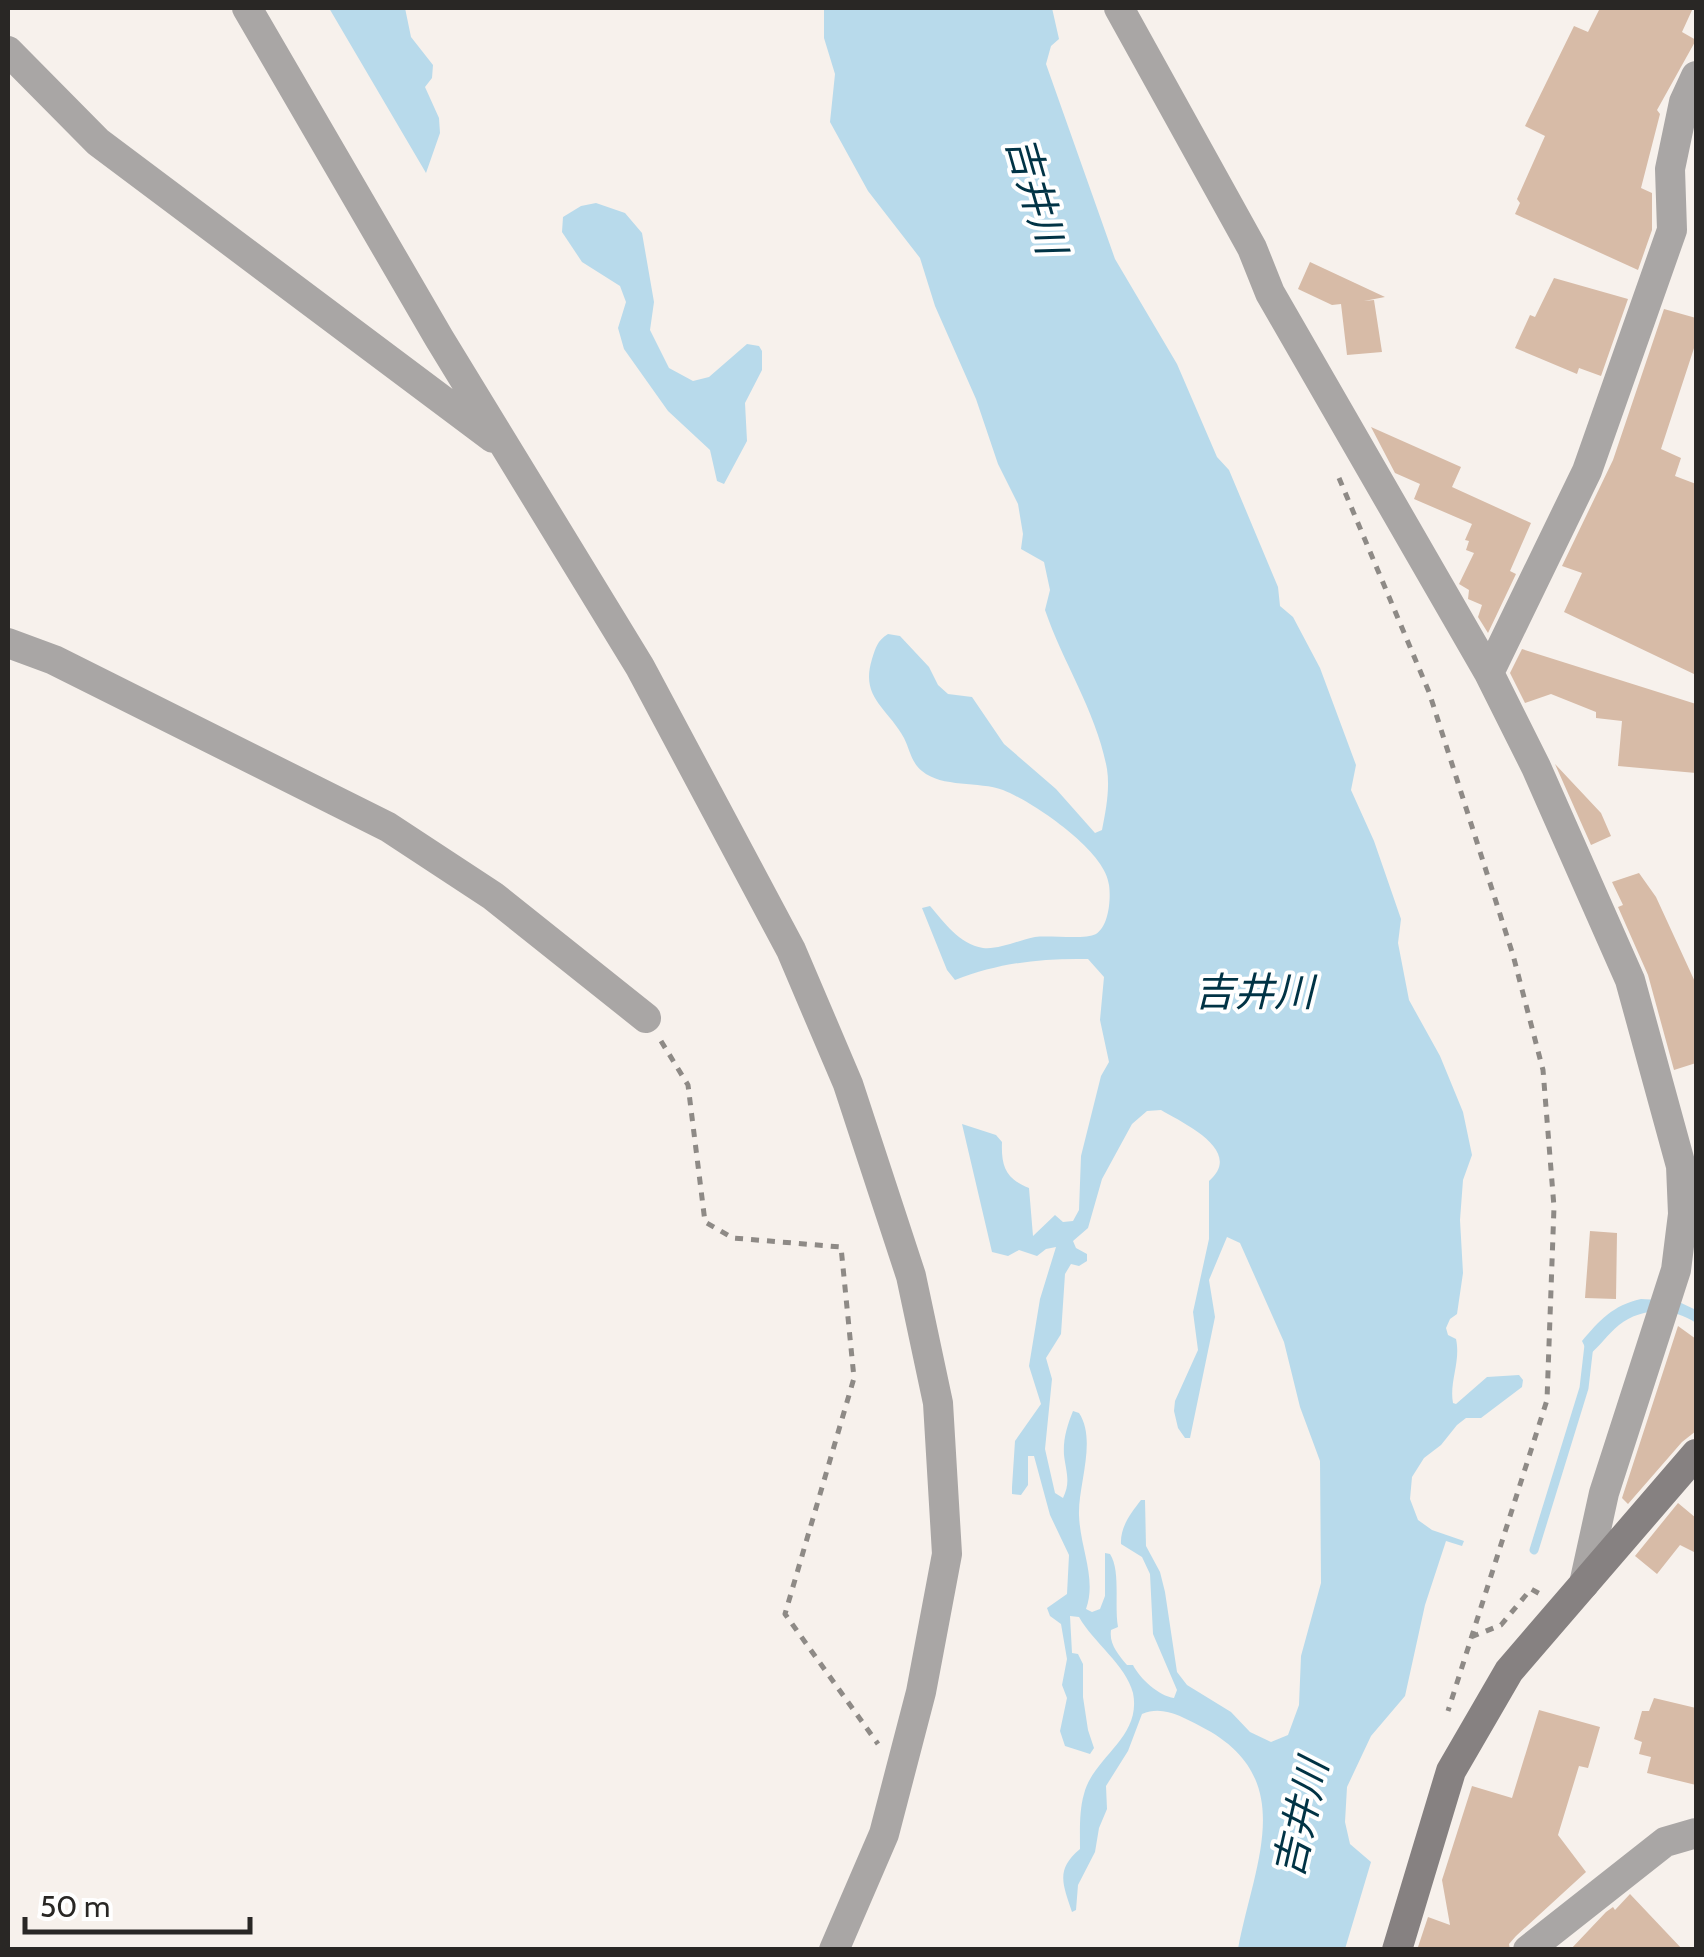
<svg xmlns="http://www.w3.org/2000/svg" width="1704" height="1957" font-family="Cabin,'Noto Sans JP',sans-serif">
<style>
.water{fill:#b8daeb;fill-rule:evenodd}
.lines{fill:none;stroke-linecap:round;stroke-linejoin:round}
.stream{stroke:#b8daeb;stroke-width:9}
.building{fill:#d7bba7}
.path{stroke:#8e8a86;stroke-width:5;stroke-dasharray:8 8;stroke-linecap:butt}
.street{stroke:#a9a6a5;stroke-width:30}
.secondary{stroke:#868181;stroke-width:30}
.labels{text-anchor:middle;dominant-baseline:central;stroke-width:8;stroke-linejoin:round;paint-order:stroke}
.water-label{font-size:40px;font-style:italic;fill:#013345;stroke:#fff}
</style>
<rect width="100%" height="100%" fill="#f7f1ec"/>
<path class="water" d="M 329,8 L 405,8 L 411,37 L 433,65 L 432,78 L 425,87 L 439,118 L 440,133 L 426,173 Z
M 824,8 L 1052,8 L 1059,39 L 1051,46 L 1046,64 L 1115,259 L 1177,364 L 1217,457 L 1229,470 L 1278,587 L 1280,606 L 1293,617 L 1320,668 L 1356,765 L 1351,790 L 1374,841 L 1401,919 L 1398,943 L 1409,1000 L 1440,1056 L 1463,1112 L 1472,1155 L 1463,1180 L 1460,1220 L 1463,1273 L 1457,1314 L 1450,1319 L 1446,1328 L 1448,1335 L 1456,1339 C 1461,1362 1449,1381 1453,1403 L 1456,1404 L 1487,1377 L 1519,1375 L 1523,1380 L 1522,1387 L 1481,1418 L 1466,1418 L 1457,1425 L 1441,1445 L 1424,1458 L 1412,1477 L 1410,1499 L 1418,1520 L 1432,1530 L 1464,1541 L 1462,1546 L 1446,1541 L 1425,1605 L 1405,1696 L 1371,1736 L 1347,1787 L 1345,1822 L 1350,1844 L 1371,1862 L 1345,1949 L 1238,1949 C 1254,1863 1301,1777 1200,1726 C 1182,1717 1163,1705 1142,1714 L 1128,1751 L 1106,1786 L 1107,1809 L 1099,1828 L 1095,1852 L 1078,1885 L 1076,1910 L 1072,1912 C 1063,1884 1055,1870 1080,1849 C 1080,1831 1079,1811 1084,1794 C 1093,1757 1142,1738 1133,1693 C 1126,1665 1093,1642 1079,1617 L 1070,1616 L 1072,1653 L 1078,1654 L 1083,1664 L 1083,1697 L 1088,1730 L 1094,1748 L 1090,1754 L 1065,1746 L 1060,1731 L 1067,1698 L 1062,1685 L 1067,1659 L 1061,1624 L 1050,1616 L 1047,1608 L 1067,1594 L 1069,1555 L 1050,1515 L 1034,1456 L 1028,1456 L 1028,1485 L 1021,1495 L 1012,1494 L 1012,1487 L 1015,1441 L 1041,1404 L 1029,1366 L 1040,1299 L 1056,1247 L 1046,1249 L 1037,1256 L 1019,1250 L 1008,1256 L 992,1252 L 962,1124 L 996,1135 L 1002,1142 C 1001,1167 1006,1179 1029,1188 L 1033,1236 L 1055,1215 L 1063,1222 L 1073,1221 L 1079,1210 L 1081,1156 L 1101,1076 L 1109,1062 L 1100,1020 L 1104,977 L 1088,959 C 1041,958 999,963 955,980 L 947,970 L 922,908 L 930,906 C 944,922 959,944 983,948 C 998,950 1019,940 1035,937 C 1050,935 1085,940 1096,934 C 1109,926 1111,899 1109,885 C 1106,851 1033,802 1003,790 C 979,781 942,788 922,771 C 911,762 910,750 904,738 C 887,707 860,698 872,659 C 876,647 877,641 888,634 L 900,636 L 929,667 L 938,685 L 948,694 L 972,697 L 1004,744 L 1056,789 L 1095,833 L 1102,830 C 1106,810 1110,789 1107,769 C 1097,713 1063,663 1045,610 L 1050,590 L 1044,562 L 1021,549 L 1023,534 L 1018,504 L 998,464 L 976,399 L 935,306 L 920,258 L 868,191 L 830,122 L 835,74 L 824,38 ZM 1161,1110 C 1185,1124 1244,1151 1209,1181 L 1209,1239 L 1193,1312 L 1198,1350 L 1175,1401 L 1174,1411 L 1178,1428 L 1185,1438 L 1190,1438 L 1215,1317 L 1209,1280 L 1227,1237 L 1240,1243 L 1284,1342 L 1300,1407 L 1320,1461 L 1321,1583 L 1301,1656 L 1299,1705 L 1288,1735 L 1271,1742 L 1250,1732 L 1231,1712 L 1187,1685 L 1177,1672 L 1165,1592 L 1160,1572 L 1146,1546 L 1145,1500 L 1141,1500 C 1131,1513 1120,1527 1121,1544 L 1142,1557 L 1150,1574 L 1153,1634 L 1177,1690 L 1174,1698 C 1159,1696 1140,1679 1133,1665 L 1127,1665 C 1118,1654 1109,1644 1111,1630 L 1118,1627 C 1114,1605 1121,1571 1110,1554 L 1105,1553 L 1105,1596 L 1100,1609 L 1092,1612 L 1086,1609 C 1097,1579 1080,1548 1079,1515 C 1078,1485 1097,1440 1079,1413 L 1073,1411 C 1067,1426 1063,1439 1064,1455 C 1066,1472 1071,1482 1063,1498 L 1055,1493 L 1045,1449 L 1052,1379 L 1046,1358 L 1061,1334 L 1065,1274 L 1071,1264 L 1079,1266 L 1087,1261 L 1087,1254 L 1076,1248 L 1073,1241 L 1088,1228 L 1102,1179 L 1132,1124 L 1147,1111 Z
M 596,203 L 625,213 L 642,233 L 654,302 L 650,330 L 669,368 L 693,381 L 709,377 L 747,344 L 759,346 L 762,351 L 762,370 L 745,403 L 747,441 L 724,484 L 717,481 L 710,450 L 668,411 L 624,349 L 618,328 L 626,302 L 620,286 L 582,262 L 562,232 L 563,217 L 581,206 Z
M 1641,1299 L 1677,1301 L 1696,1310 L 1696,1323 C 1673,1307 1642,1307 1619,1325 C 1608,1334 1600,1346 1589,1355 L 1582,1341 C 1599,1321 1613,1305 1641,1299 Z"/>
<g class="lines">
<path class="stream" d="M 1534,1550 L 1584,1388 L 1589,1345"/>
</g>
<path class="building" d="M 1600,8 L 1693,8 L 1682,32 L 1696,40 L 1657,110 L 1660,114 L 1641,188 L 1652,193 L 1652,230 L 1638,270 L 1515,214 L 1520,203 L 1517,199 L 1545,136 L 1525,126 L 1574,26 L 1588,32 Z
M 1310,262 L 1385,297 L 1364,301 L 1374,300 L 1382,352 L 1347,355 L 1341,304 L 1332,305 L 1298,289 Z
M 1554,278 L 1628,299 L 1601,376 L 1579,368 L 1577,374 L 1515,348 L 1530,315 L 1535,317 Z
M 1664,309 L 1696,318 L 1696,342 L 1661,449 L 1681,458 L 1675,476 L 1696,484 L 1696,675 L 1564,612 L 1582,573 L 1562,566 L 1613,460 Z
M 1371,427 L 1461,467 L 1452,487 L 1531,523 L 1510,571 L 1516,574 L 1488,633 L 1478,617 L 1482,605 L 1468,599 L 1469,590 L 1459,584 L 1474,553 L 1466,550 L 1469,541 L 1465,540 L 1472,524 L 1414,499 L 1420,484 L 1395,473 Z
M 1522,649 L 1696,704 L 1696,773 L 1618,766 L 1622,721 L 1596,718 L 1596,712 L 1551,694 L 1525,703 L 1510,673 Z
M 1555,764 L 1601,813 L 1611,836 L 1591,845 Z
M 1639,873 L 1656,897 L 1696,984 L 1696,1063 L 1674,1070 L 1648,975 L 1618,907 L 1623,905 L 1612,882 Z
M 1590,1231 L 1617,1233 L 1616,1299 L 1585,1298 Z
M 1678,1326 L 1696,1339 L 1696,1431 L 1682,1442 L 1628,1504 L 1622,1498 Z
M 1678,1503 L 1696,1518 L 1696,1553 L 1680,1545 L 1657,1574 L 1635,1556 Z
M 1654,1698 L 1696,1708 L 1696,1785 L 1647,1773 L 1651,1757 L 1639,1754 L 1642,1742 L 1634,1739 L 1642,1711 L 1649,1711 Z
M 1539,1710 L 1600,1727 L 1588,1768 L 1579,1766 L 1558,1835 L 1586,1872 L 1516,1936 L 1509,1944 L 1510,1950 L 1417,1950 L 1428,1917 L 1450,1925 L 1442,1880 L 1472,1786 L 1512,1798 Z
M 1630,1894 L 1683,1950 L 1570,1950 L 1606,1912 L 1613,1907 L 1615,1910 Z"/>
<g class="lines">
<path class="path" d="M 1339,478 L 1429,692 L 1513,955 L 1543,1070 L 1554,1207 L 1547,1400 L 1448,1711
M 661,1041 L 688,1085 L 705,1222 L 733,1238 L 841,1247 L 854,1378 L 785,1614 L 878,1744
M 1471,1637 L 1501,1625 L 1531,1589 L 1540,1594"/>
<path class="street" d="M 247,8 L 439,338 L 640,667 L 791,950 L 848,1084 L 911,1276 L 938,1403 L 947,1554 L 921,1692 L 884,1834 L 834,1950
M 1119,8 L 1252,248 L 1270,293 L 1489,673 L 1536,767 L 1630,980 L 1681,1166 L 1683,1214 L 1676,1270 L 1604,1493 L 1584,1584
M 8,51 L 98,142 L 493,438
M 8,643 L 54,660 L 388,827 L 493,896 L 646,1018
M 1489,673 L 1587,471 L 1672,230 L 1670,169 L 1684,102 L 1696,76
M 1528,1950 L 1665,1842 L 1696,1833"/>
<path class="secondary" d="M 1397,1950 L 1451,1771 L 1509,1671 L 1696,1454"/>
</g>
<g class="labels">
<g class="water-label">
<text transform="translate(1037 195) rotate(74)">吉井川</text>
<text x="1254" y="991">吉井川</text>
<text transform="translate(1300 1818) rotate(-77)">吉井川</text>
</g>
</g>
<rect width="1704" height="1957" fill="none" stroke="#292725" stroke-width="20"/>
<path d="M25 1917v15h225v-15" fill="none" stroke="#292725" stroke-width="5"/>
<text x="40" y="1917" font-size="30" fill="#292725" stroke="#ffffff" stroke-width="8" paint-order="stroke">50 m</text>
</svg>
